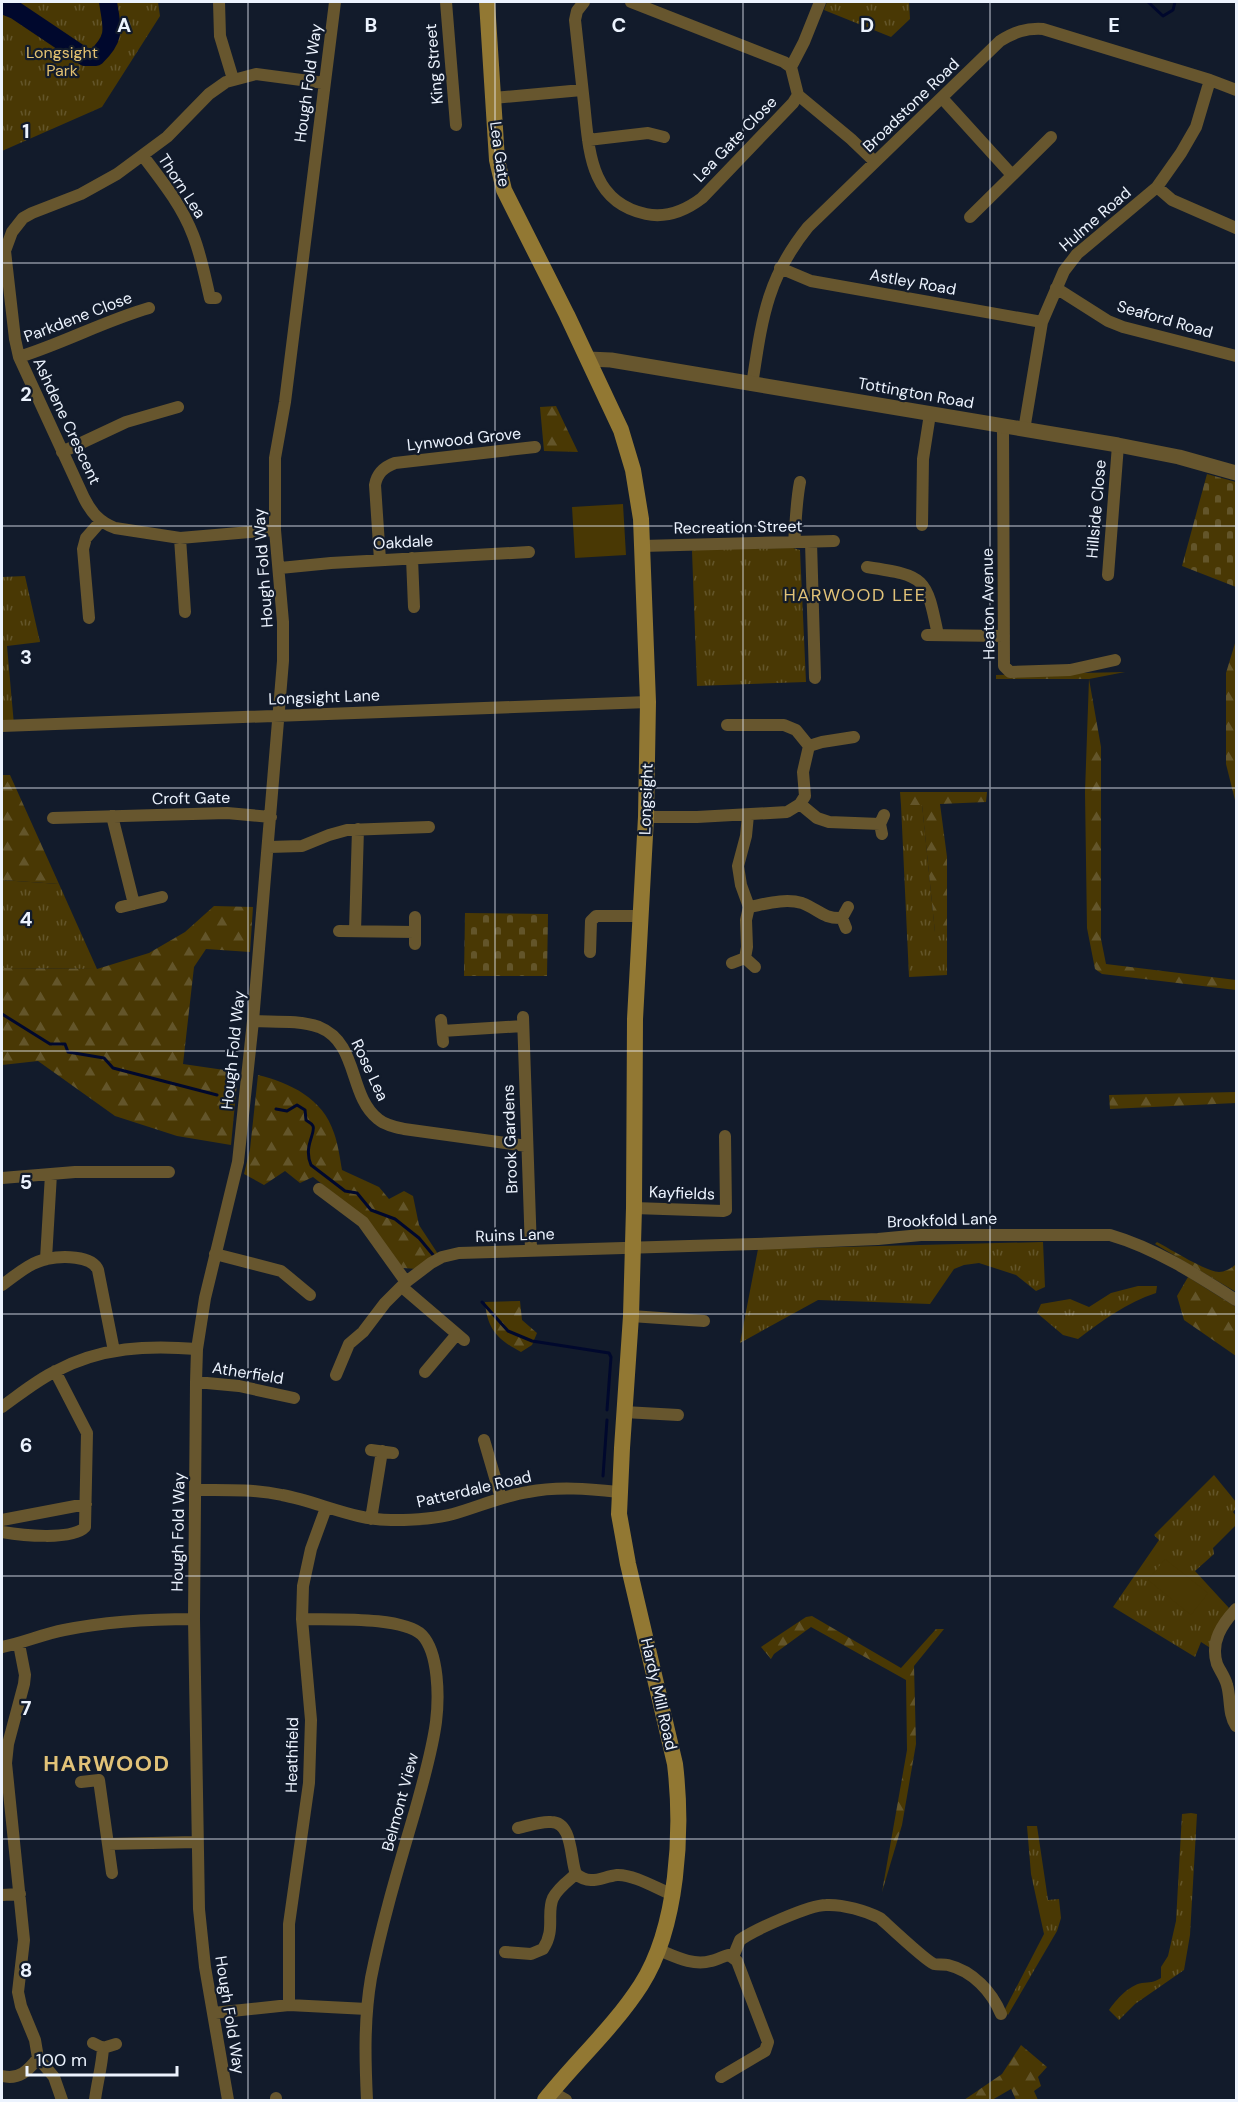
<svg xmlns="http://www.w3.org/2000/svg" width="1238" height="2102" font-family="'DM Sans',sans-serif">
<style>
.grass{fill:url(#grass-tufts)}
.forest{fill:url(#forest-firs)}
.cemetery{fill:url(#cemetery-stones)}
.pitch{fill:#493804}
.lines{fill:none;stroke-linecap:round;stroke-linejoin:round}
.stream{stroke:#00082d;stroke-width:3}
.river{stroke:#00082d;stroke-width:18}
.minor{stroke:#67562e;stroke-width:12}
.tertiary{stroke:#67562e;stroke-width:15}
.secondary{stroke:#927833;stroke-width:16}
.grid{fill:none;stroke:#ecf3fe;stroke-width:1.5;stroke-opacity:0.55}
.labels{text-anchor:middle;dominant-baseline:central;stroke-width:4.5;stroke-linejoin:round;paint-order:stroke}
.park-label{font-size:16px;fill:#e2c171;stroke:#121b2b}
.street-label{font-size:16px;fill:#ecf3fe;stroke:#121b2b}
.neighbourhood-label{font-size:18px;letter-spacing:1.5px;fill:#e1c278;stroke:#121b2b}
.district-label{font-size:22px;font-weight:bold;letter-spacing:1.5px;fill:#e1c278;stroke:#121b2b}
.grid-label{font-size:20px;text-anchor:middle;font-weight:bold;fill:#ecf3fe;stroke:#121b2b;stroke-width:4.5;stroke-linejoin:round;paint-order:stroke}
</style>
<defs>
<pattern id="grass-tufts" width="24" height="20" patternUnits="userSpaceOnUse" patternTransform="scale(1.5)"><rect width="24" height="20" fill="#493804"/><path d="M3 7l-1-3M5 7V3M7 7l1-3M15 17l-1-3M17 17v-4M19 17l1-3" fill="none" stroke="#63552a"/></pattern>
<pattern id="forest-firs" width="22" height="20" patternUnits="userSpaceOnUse" patternTransform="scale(1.5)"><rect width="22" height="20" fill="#493804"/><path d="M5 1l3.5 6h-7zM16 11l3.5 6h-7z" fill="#63552a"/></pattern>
<pattern id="cemetery-stones" width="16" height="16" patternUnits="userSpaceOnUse" patternTransform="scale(1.5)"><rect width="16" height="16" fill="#493804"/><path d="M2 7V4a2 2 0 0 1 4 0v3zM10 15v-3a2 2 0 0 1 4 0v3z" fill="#63552a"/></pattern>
</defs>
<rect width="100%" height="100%" fill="#121b2b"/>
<path class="grass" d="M 2,2 L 158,2 L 160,16 L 102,107 L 2,151 Z
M 827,2 L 909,2 L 910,19 L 891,37 L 824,10 Z
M 793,548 L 800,550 L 806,682 L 697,686 L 692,551 L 694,549 Z
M 25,576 L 40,642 L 7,646 L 14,725 L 2,725 L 2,577 Z
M 922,804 L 935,932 L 947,933 L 947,975 L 909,977 L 901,805 Z
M 2,880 L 59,884 L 97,969 L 2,968 Z
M 1043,1242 L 1045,1287 L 1036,1291 L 1016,1275 L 979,1263 L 964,1265 L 954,1269 L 930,1304 L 818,1300 L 740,1343 L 758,1249 Z
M 1138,1286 L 1157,1286 L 1156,1293 C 1126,1303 1103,1320 1078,1339 L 1063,1335 L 1037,1313 L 1041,1304 L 1070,1299 L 1089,1307 L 1111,1293 Z
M 1214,1475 L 1236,1502 L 1236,1508 L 1233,1512 L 1236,1516 L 1236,1525 L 1213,1548 L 1214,1554 L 1195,1571 L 1229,1608 L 1216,1628 L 1212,1649 L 1201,1642 L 1195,1657 L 1113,1607 L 1159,1540 L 1154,1535 Z
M 1191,1813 L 1197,1814 L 1190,1935 L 1184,1970 L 1135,2004 L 1119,2020 L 1109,2010 C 1116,2000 1129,1985 1142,1983 C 1150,1982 1153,1983 1161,1978 L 1161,1967 L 1168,1956 L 1176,1921 L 1182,1814 Z
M 1027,1826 L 1037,1826 L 1048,1900 L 1059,1899 L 1061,1918 L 1057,1931 L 1008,2015 L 1004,2011 L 1044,1934 L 1031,1874 Z"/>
<path class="forest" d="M 556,406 L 578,452 L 544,451 L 540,407 Z
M 1236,640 L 1236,804 L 1226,764 L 1226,673 Z
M 1125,672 L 1089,679 L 1101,747 L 1101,939 L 1106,964 L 1236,980 L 1236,990 L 1102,974 L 1095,969 L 1087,928 L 1085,792 L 1089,679 L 996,679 L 996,675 Z
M 2,775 L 10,775 L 59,884 L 2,880 Z
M 900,792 L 987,792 L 986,802 L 940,804 L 947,857 L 947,933 L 935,933 L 922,805 L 901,805 Z
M 214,906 L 253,907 L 250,952 L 206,949 L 194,967 L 183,1064 L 238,1072 L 231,1145 L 177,1136 L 115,1116 L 38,1061 L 2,1065 L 2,968 L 97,969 L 149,953 L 185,932 Z
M 258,1075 C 290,1083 323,1098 334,1133 C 338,1144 340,1158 342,1170 L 379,1187 L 389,1199 L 404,1191 L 413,1196 L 419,1225 L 438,1254 L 417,1269 L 403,1268 L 365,1218 L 313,1177 L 300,1183 L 285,1171 L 264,1185 L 244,1174 L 250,1149 Z
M 1236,1092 L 1236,1103 L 1110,1109 L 1109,1095 Z
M 1157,1242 C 1170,1249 1207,1272 1219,1272 C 1225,1272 1232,1268 1236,1264 L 1236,1292 L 1155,1244 Z
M 1188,1277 L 1236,1307 L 1236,1356 L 1184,1320 L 1177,1296 Z
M 520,1301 L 522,1320 L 537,1333 L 532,1345 L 521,1352 C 498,1340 487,1329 485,1302 Z
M 812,1616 L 901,1668 L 936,1629 L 944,1629 L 914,1666 L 916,1744 L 902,1825 L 882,1892 L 907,1750 L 906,1680 L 811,1627 L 774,1654 L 771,1659 L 761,1647 L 806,1617 Z
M 1021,2045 L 1047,2067 L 1038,2077 L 1041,2086 L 1034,2091 L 1038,2100 L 1016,2100 L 1011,2089 L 992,2100 L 964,2100 L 1002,2074 Z"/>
<path class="cemetery" d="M 1207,474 L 1236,482 L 1236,587 L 1182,566 Z
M 465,913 L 548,914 L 547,976 L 464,976 Z"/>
<path class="pitch" d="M 623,504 L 626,555 L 575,558 L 572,507 Z
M 1165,1559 L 1208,1593 L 1191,1615 L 1148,1580 Z"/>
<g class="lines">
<path class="stream" d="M 1148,2 L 1163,16 L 1173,10 L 1175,2
M 2,1014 L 50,1044 L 65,1044 L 68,1052 L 104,1058 L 113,1068 L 217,1095
M 276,1109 L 287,1111 L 297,1105 L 305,1110 L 306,1120 C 308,1122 312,1123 313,1126 C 316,1133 303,1147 311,1165 L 345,1191 L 357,1193 L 371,1210 L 395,1219 L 419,1238 L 434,1256
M 482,1302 L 508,1331 L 532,1341 L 609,1353 L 611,1357 L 607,1410
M 603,1476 L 607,1420"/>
<path class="river" d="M 2,5 L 15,10 L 85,57 L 96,57 C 117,37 112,28 108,2"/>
<path class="minor" d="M 219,2 L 220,36 L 233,79
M 446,2 L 456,125
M 584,2 L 577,11 L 575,20 C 578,48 581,76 584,103 C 589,149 589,202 646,214 C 666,218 685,211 702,198 L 793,103 L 798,95 L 791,67 L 784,62 L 631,2
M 791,67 L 804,42 L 820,2
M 798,95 L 851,139 L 875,162
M 493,98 L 582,90
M 942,98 L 1012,175
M 588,140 L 648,133 L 664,137
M 143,156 C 162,181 182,206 193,235 C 201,255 205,277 210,298 L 216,298
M 1157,187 L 1172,200 L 1236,228
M 970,217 L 1051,137
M 780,268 L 811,281 L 1042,322
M 1056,288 L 1108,321 L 1123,327 L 1236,356
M 19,357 C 64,343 104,321 149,308
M 752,385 C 762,320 766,279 808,227 L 1000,41 C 1014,32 1026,28 1043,29 L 1210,80 L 1236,90
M 1003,427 L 1004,666 L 1010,672 L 1070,670 L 1115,660
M 1024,430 L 1042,322 L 1064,271 L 1077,254 L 1157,187 L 1181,153 L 1196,127 L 1210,80
M 62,452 L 126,422 L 178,407
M 922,525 L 923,459 L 930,414
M 275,530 L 180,538 L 115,528 C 99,522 91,512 84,498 L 19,357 L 15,339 L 5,251 L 12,232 L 23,218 L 32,213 L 81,194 L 117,174 L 167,137 L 209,94 L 226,82 L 256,74 L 324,83
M 180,538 L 185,612
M 794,542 C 796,522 796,502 800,482
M 811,542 L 815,678
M 642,546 L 834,541
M 412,558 L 414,607
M 380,560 L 375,485 C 377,473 384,467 395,463 L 535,447
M 867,567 C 926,576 926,577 938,635
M 280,568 L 331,563 L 529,552
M 1108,575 L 1118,445
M 89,618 L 83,549 L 86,538 L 101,521
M 927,635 L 1004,636
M 727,725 L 784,725 L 796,730 L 809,746
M 2,726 L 648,702
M 800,804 L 805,796 L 803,772 L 809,746 L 822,742 L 854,737
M 112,816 L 134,904
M 646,817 L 697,817 L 787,812 L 800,804 L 817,818 L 829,822 L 880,824
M 53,818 L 227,813 L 271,817
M 882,834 L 880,824 L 884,815
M 269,847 L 302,846 L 329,835 L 347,830 L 429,827
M 121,907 L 162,897
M 749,907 C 765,904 785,898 802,903 C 818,909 823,919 842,918
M 846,928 L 842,918 L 848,907
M 339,931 L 415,932
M 355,931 L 358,829
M 415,944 L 415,917
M 590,952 L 591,921 L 596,916 L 641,916
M 745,958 L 747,947 L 746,920 L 749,907 L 741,885 L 738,866 L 746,836 L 748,815
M 732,963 L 745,958 L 755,967
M 523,1017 L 531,1250
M 441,1020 L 443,1042
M 253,1021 C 274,1022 299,1020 319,1027 C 359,1043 348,1095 378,1119 C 385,1125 395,1127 404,1129 L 527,1146
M 442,1031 L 523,1026
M 2,1178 L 75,1172 L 169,1172
M 319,1189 L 363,1222 L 406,1282
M 634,1208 L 723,1211 L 726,1210 L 725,1136
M 215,1254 L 281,1271 L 310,1295
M 46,1259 L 51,1174
M 2,1285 C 15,1276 30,1262 47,1259 C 61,1256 92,1255 98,1270 L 114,1351
M 402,1287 L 464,1340
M 631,1316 L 704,1321
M 425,1372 L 457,1334
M 336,1375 L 349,1344 L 363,1332 L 385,1303 L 406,1282 L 431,1263 L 442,1257 L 459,1253 L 755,1244 L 878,1239 L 921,1235 L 1110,1235 C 1155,1248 1197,1275 1236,1300
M 196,1382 L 239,1386 L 294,1398
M 2,1407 C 19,1395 37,1380 56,1371 C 101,1347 148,1345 197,1349
M 624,1412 L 678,1415
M 484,1440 L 501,1498
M 371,1450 L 393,1453
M 196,1490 C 225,1490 254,1489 282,1495 C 320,1502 355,1521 394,1520 C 414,1520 434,1519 453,1514 C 478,1507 502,1496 528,1492 C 558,1486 589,1489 619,1492
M 371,1519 L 382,1451
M 2,1520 L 86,1504
M 2,1532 C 20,1535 72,1541 85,1527 L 87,1433 L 55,1371
M 1236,1609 C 1222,1624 1210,1642 1217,1664 C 1220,1671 1225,1677 1227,1685 C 1231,1699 1228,1714 1236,1726
M 302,1619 C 331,1620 402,1616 422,1635 C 439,1653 439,1698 436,1722 C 432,1752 423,1782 415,1811 C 399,1866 382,1922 371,1978 C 364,2019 365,2059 367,2100
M 2,1647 C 23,1643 43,1634 64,1630 C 108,1621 150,1619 194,1619
M 81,1782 L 99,1780 L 112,1873
M 518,1828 C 528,1826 540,1821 551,1822 C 573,1822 570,1859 576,1874
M 108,1844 L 196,1842
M 2,1895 L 20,1894
M 659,1950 C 676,1957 693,1966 711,1961 C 717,1960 723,1956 729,1955 L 737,1961 L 768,2042 L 765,2051 L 721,2077
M 505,1952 L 531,1954 L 543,1949 C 556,1930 546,1913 553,1898 C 558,1888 568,1881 576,1874 C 591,1886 601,1877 617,1875 C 633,1874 658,1889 673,1895
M 733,1957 L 740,1940 C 754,1930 809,1905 826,1905 C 843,1904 866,1911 880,1918 C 890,1927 926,1961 934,1964 C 938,1965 944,1964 948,1965 C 973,1971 992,1992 1001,2014
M 289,2005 L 289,1924 L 309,1783 L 311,1720 L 302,1619 L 303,1586 L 311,1549 L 326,1508
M 213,2013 L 289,2005 L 367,2009
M 93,2043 L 103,2048 L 116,2044
M 38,2058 L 54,2077 L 62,2100
M 2,2076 C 19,2080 28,2071 38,2058 L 35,2040 L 21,2006 L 18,1992 L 24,1940 L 6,1763 L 8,1744 L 24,1684 L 25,1675 L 19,1644
M 552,2092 L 566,2100
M 276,2098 L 276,2100
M 95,2100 C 97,2083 102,2066 103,2048
M 228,2100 L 205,1967 L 199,1909 L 194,1619 L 196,1382 L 197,1349 L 205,1298 L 238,1162 L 253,1021 L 283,661 L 283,622 L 275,530 L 275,458 L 285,402 L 335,2"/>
<path class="tertiary" d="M 588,359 L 611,360 L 1118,445 L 1179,457 L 1236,473"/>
<path class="secondary" d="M 487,2 L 497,160 L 504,190 L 567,315 L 621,430 L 633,470 L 641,519 L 648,702 L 646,817 L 635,1019 L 634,1208 L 631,1316 L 622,1448 L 619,1514 L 628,1564 L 675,1764 C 683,1831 678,1927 641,1985 C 614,2027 576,2061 545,2100"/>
</g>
<path class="grid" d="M 248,2 L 248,2100M 495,2 L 495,2100M 743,2 L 743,2100M 990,2 L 990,2100M 2,263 L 1236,263M 2,526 L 1236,526M 2,788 L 1236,788M 2,1051 L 1236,1051M 2,1314 L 1236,1314M 2,1576 L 1236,1576M 2,1839 L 1236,1839"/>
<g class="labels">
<g class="park-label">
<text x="62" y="52">Longsight<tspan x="62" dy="18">Park</tspan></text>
</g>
<g class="street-label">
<text transform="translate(434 64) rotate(-95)">King Street</text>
<text transform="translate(308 83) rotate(-82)">Hough Fold Way</text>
<text transform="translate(911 105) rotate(-44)">Broadstone Road</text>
<text transform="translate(735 139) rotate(-46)">Lea Gate Close</text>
<text transform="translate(500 154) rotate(82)">Lea Gate</text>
<text transform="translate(182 186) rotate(57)">Thorn Lea</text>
<text transform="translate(1095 219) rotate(-41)">Hulme Road</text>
<text transform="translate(913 282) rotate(10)">Astley Road</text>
<text transform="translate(78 317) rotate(-21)">Parkdene Close</text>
<text transform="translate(1165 319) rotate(16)">Seaford Road</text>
<text transform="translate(916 393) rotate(10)">Tottington Road</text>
<text transform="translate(67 421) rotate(65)">Ashdene Crescent</text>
<text transform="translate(464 439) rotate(-6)">Lynwood Grove</text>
<text transform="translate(1096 509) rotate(-85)">Hillside Close</text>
<text transform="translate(738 527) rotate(-1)">Recreation Street</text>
<text transform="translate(403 542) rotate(-3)">Oakdale</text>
<text transform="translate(263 568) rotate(-94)">Hough Fold Way</text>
<text transform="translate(988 604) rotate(-91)">Heaton Avenue</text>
<text transform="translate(324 697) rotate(-2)">Longsight Lane</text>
<text transform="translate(191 798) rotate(-1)">Croft Gate</text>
<text transform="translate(646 799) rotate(-88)">Longsight</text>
<text transform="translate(233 1050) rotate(-84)">Hough Fold Way</text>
<text transform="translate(370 1070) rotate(65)">Rose Lea</text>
<text transform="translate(510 1139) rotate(-92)">Brook Gardens</text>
<text transform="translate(682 1193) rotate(2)">Kayfields</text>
<text transform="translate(942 1220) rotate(-2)">Brookfold Lane</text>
<text transform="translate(515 1235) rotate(-2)">Ruins Lane</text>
<text transform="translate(248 1373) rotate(9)">Atherfield</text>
<text transform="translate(474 1489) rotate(-13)">Patterdale Road</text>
<text transform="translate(178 1532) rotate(-89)">Hough Fold Way</text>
<text transform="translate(659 1694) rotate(77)">Hardy Mill Road</text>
<text transform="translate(292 1755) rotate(-89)">Heathfield</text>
<text transform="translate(400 1802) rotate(-75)">Belmont View</text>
<text transform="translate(230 2015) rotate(81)">Hough Fold Way</text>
</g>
<g class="neighbourhood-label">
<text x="855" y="595">HARWOOD LEE</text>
</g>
<g class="district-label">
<text x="107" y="1763">HARWOOD</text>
</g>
</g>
<g class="grid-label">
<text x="124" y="32">A</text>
<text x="371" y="32">B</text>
<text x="619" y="32">C</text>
<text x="867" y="32">D</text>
<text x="1114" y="32">E</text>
<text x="26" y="138">1</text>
<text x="26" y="401">2</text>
<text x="26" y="664">3</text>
<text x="26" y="926">4</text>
<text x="26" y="1189">5</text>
<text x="26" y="1452">6</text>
<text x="26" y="1715">7</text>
<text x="26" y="1977">8</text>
</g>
<rect width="1238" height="2102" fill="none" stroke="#ecf3fe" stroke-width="6"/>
<path d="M27 2066v9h150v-9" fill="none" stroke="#ecf3fe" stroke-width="3"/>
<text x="36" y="2066" font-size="18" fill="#ecf3fe" stroke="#121b2b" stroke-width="4.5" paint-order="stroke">100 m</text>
</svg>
